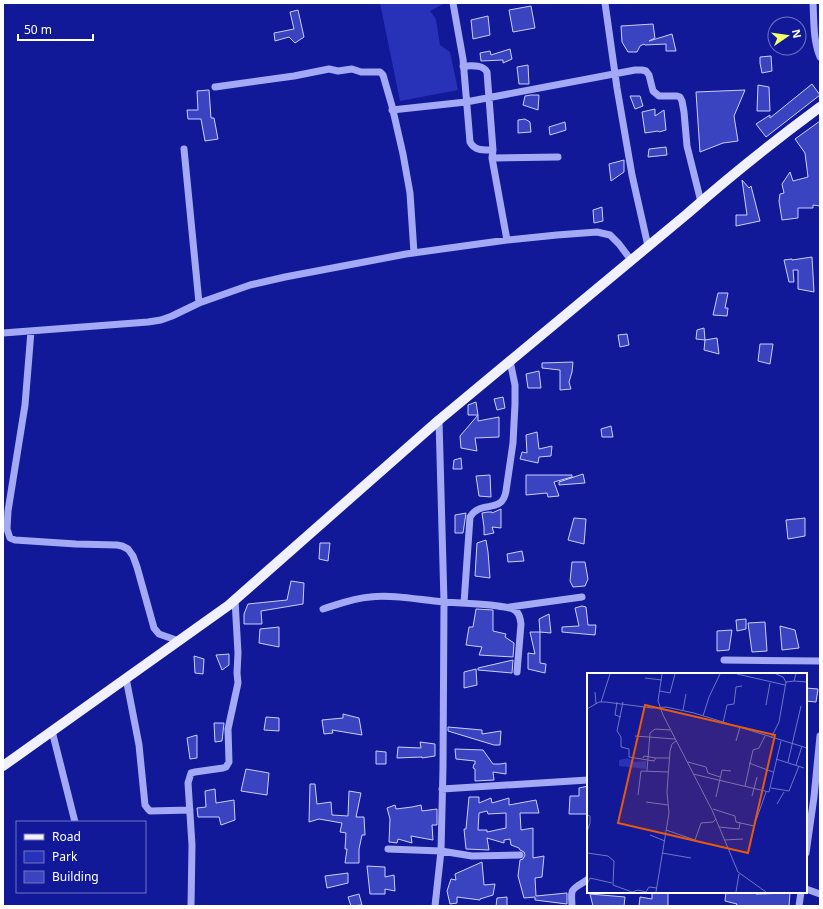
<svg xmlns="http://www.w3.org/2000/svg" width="823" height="909" font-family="'Noto Sans',sans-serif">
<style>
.green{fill:#2732b9}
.building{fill:#3a44c1;stroke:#cbcffe;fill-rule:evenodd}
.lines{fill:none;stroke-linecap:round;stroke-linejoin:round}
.minor{stroke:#a3a9f4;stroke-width:7}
.major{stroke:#f0f0ff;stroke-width:10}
.inset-road{fill:none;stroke:#7075c1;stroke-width:1}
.view{fill:#e8590c;fill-opacity:0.15;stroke:#e8590c;stroke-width:2}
.inset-edge{fill:none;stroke:#fff;stroke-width:2}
</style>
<rect width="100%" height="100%" fill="#111998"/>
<path class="green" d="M 380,3 L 445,3 L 430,11 L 436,19 L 440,45 L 450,52 L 458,90 L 400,101 Z"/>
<path class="building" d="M 531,6 L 535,28 L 513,32 L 509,10 Z
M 298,10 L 304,37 L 295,43 L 289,37 L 275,41 L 274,33 L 294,29 L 290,12 Z
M 488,16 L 490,35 L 473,39 L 471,20 Z
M 653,24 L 655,38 L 649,41 L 672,34 L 676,51 L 666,51 L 666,44 L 645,45 L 644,44 L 640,46 L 637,52 L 628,52 L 622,42 L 621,26 Z
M 510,49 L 512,59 L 503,63 L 503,60 L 481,61 L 480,53 L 490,51 L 491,55 Z
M 771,56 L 772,71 L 762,73 L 760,63 L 760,57 Z
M 528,65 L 529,84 L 519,84 L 517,67 Z
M 812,84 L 820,95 L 766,137 L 756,124 L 770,115 L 770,118 Z
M 758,85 L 769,87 L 770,111 L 757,111 Z
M 209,90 L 211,118 L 214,118 L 218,139 L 205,141 L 201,119 L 188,119 L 187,110 L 198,110 L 197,91 Z
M 745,90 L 734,116 L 738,141 L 723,143 L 700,152 L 696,92 Z
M 531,95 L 539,95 L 538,110 L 523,105 L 525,96 Z
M 630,96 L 640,96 L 643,106 L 635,109 Z
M 655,109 L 655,116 L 664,110 L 666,130 L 659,132 L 658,131 L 645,133 L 642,112 Z
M 525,119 L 530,122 L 531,132 L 518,133 L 518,120 Z
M 820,121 L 820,206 L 813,205 L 813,208 L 798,208 L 798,218 L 782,220 L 779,201 L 780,194 L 784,193 L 782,184 L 790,172 L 793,181 L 808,177 L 805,153 L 795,139 Z
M 565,122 L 566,130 L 550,135 L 549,127 Z
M 666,147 L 667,155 L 648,157 L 649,149 Z
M 624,160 L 624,172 L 611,181 L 609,164 Z
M 742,180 L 749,188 L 751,186 L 760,221 L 736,226 L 736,215 L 747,215 Z
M 602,207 L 603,221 L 594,223 L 593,210 Z
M 812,257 L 814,292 L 798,289 L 798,270 L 793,270 L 794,282 L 789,282 L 784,260 L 792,259 L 792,260 Z
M 718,293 L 728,293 L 725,308 L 728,308 L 727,316 L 713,315 Z
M 704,328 L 705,340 L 696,339 L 697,330 Z
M 627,334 L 629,345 L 620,347 L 618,335 Z
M 717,338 L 719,354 L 704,350 L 705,340 Z
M 760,344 L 773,344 L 770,364 L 758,361 Z
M 573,362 L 572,372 L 569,382 L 571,389 L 560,390 L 560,370 L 542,368 L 542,363 Z
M 539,371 L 541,388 L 528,388 L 526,374 Z
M 503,397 L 505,408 L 497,410 L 494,399 Z
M 476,402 L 478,415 L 468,415 L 468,405 Z
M 478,415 L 478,421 L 499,417 L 499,437 L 475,438 L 477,451 L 461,448 L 460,436 Z
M 611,426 L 613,437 L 602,437 L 601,429 Z
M 537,432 L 539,449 L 552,446 L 551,456 L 539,457 L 538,463 L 520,459 L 522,452 L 527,453 L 526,435 Z
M 461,458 L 462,469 L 453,469 L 454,460 Z
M 583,474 L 585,483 L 559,485 L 559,482 Z
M 490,475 L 491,497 L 479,496 L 476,476 Z
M 526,475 L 572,475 L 572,477 L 554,482 L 559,496 L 548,497 L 547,493 L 526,495 Z
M 501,509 L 501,528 L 492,527 L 494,533 L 484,535 L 484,527 L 482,513 L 488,512 L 492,512 L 492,513 Z
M 466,513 L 463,533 L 455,533 L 455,515 Z
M 574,518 L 586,519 L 584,544 L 568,540 Z
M 805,518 L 805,536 L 788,539 L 786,520 Z
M 486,540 L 488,552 L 490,578 L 475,576 L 477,543 Z
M 320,543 L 330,543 L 328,561 L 319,559 Z
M 522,551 L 524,561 L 508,562 L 507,554 Z
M 572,562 L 585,562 L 588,579 L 585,586 L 573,587 L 570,581 Z
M 291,581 L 304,583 L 303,604 L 261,611 L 262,624 L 244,624 L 244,614 L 248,604 L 287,600 Z
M 582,606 L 586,607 L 588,625 L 596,625 L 595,635 L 562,632 L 562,627 L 579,626 L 575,608 Z
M 476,609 L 493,610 L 493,631 L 506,634 L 505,637 L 514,643 L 513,657 L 479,655 L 482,647 L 466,645 L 469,627 L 473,627 Z
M 549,614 L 551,633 L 540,632 L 539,619 Z
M 746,619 L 746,629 L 737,631 L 736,620 Z
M 765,622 L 767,651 L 752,652 L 748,623 Z
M 780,626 L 795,630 L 799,648 L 782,650 Z
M 279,627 L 279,647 L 259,643 L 260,629 Z
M 732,630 L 729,650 L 717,651 L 717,631 Z
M 530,632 L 540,632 L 540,663 L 546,664 L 545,673 L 528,669 L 528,653 L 535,654 Z
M 229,654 L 229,665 L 222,670 L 216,655 Z
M 194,656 L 204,659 L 203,674 L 195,673 Z
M 513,660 L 512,673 L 478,670 L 478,668 Z
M 476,669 L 477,685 L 464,688 L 464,672 Z
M 806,688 L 818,689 L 816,702 L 806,701 Z
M 343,714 L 359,718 L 362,735 L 332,730 L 333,733 L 324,734 L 322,720 L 343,718 Z
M 266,717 L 279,718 L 279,731 L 264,730 Z
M 214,723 L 224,723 L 222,741 L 215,742 Z
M 448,727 L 482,730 L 482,734 L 501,731 L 500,745 L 494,745 L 448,731 Z
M 197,735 L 197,758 L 190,759 L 187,738 Z
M 420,742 L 435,744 L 435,756 L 422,758 L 422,757 L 397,758 L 398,747 L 421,748 Z
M 455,749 L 483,750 L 493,764 L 500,764 L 506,763 L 506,774 L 493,772 L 494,780 L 475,781 L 475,769 L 473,768 L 474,764 L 475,764 L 475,761 L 456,759 Z
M 376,751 L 386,752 L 386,764 L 376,764 Z
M 246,769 L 269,773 L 267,795 L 241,791 Z
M 310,784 L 315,784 L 317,804 L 331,802 L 332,815 L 348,816 L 349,791 L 361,793 L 356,817 L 364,817 L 365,835 L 362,835 L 359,849 L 359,863 L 345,863 L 347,849 L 345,849 L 346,833 L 340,832 L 342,823 L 319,819 L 309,822 Z
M 588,786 L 588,814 L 569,814 L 570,796 L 579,796 L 579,788 Z
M 215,789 L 216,803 L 234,800 L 235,820 L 221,825 L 219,817 L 198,817 L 197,808 L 206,807 L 205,791 Z
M 469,797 L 479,797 L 479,803 L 491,798 L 492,803 L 509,798 L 509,805 L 536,800 L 539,813 L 520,813 L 521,830 L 533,828 L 533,858 L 544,856 L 542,877 L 535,878 L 536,896 L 567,893 L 567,904 L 535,900 L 535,897 L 524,898 L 518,876 L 520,860 L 523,859 L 525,855 L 524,852 L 520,850 L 519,848 L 511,845 L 510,839 L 504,840 L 504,843 L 487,838 L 489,850 L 466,849 L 464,829 L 466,829 ZM 487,811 L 488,814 L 506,813 L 506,828 L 487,832 L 487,830 L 478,830 L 479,813 Z
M 395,805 L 396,809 L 412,807 L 421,805 L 422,811 L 437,809 L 437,825 L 432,825 L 433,840 L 411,836 L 412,843 L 398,839 L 397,843 L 389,842 L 390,819 L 387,808 Z
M 482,862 L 484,885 L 495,884 L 493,895 L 480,899 L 480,900 L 457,897 L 457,903 L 450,904 L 447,891 L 451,879 L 456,880 L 455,874 Z
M 367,866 L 385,867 L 385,877 L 394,875 L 395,891 L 385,889 L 385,894 L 370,894 Z
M 348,873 L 348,883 L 327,888 L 325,876 Z
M 652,892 L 668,892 L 668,906 L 639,906 L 640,897 L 652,899 Z
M 726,892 L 756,892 L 756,894 L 790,893 L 789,906 L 736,906 L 737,904 L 725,901 Z
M 359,894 L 362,905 L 351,906 L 348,897 Z
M 590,894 L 625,897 L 624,906 L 593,906 Z
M 507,897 L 507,906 L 496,906 L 497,898 Z"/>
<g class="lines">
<path class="minor" d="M 453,3 L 463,59 L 470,142 C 475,151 483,150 493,150 L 492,158 L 507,240
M 605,3 L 617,88 L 632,175 L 648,246
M 813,3 C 814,21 813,40 820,57
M 463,66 C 471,66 483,64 487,72 L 493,150
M 215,87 L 294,76 L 329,69 L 338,71 L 352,69 L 361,72 L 380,72 L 383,75 L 392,106 L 403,154 L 410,193 L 414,253
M 392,110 L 466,102 L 635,70 L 642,70 L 646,71 L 649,75 L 653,91 L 659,96 L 677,96 L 680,97 L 682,101 L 684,112 L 687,146 L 701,202
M 184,149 L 199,303
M 492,158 L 558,157
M 31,331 L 25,405 L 8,511 L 7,529 L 10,538 L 15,540 L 76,544 L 117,545 L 122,546 L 128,549 L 133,556 L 137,567 L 154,628 L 159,634 L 179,641
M 3,333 L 148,322 L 161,320 L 172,316 L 199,303 L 250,285 L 285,277 L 406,254 L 507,240 L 557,235 L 597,232 L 610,235 L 619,244 L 631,260
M 464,603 L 470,517 C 481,499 502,515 506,491 L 513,443 L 515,404 L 515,385 L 510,361
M 510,607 L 582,597
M 323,609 C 339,604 354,598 370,597 C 393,594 420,600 443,602 C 461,603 480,603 498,606 C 503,607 508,607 513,609 C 519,612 520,617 521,624 L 517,672
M 724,660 L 820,661
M 126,678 L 139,745 L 145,805 L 148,809 L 150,811 L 190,810
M 52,731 L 75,822
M 442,789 L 588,780
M 388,849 L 441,851 L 472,856 L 520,855
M 806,853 L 814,797 L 820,736
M 806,889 L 820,894
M 191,906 L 192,845 L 188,783 L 191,773 L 195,772 L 223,768 L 226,767 L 229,762 L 228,729 L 238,683 L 237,673 L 238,653 L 235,600
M 435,906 L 441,851 L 443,768 L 444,602 L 439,420
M 572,906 C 572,902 571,896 572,892 C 573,887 584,883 588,879
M 799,906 L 801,892"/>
<path class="major" d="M 3,766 L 229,605 L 439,420 L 687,214 C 730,176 774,141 820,107"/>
</g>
<g transform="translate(587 673)">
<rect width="220" height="220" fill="#111998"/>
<path d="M 41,85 L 47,89 L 59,88 L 59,96 L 32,93 L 32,87 Z" fill="#2732b9"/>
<path class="inset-road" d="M 75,1 L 71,28 L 76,42 L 125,137 L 151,199 L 179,219M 150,1 L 198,12M 189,1 L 196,4 L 199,9M 58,5 L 75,7M 207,8 L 220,9M 73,18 L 83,20 L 88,1M 8,19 L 9,31M 14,29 L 23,1M 30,29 L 28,42 L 34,44M 36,29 L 30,58 L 34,64 L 34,74 L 42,76 L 42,84 L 67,88 L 69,85 L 82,85M 179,32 L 183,10M 0,36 L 12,29 L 19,29 L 65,35 L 79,34 L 107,40 L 220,75M 96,37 L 99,21M 116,43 L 122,24 L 133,1M 136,50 L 140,32 L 147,31 L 149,14 L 155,13M 48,63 L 88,66M 184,65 L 192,49 L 199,9 L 207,8 L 209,1M 149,68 L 153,54M 56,85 L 57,83 L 69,85M 189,86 L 217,95M 101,89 L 119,94 L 121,100 L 133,104M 201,89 L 214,33M 162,90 L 186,99M 209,92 L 215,73M 60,98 L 63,60 L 68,56 L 83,57M 106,101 L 182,119 L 194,68M 158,113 L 166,77 L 172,75 L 178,63M 184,115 L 202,118 L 212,93M 51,122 L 54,98 L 81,99M 165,123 L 170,104M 129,124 L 135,97 L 144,98M 59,129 L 81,132M 190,131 L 197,119M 126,136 L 148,143 L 149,149 L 167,153 L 179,119M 0,142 L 3,143 L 3,150 L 0,159M 132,154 L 152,156 L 153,150M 79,157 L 108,167 L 114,150 L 126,149 L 129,146M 63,162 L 78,168M 137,167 L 156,166M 0,180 L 21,183 L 27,188 L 26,212 L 45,219 L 51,217 L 59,219 L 62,214 L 70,215M 75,180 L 104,185M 0,211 L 3,205 L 25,210M 69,219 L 82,140 L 80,119 L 83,78 L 85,71 L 89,68M 149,219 L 152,201"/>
<path class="view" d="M 58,32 L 188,62 L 161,180 L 31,150 Z"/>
<rect width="220" height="220" class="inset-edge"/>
</g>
<rect width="823" height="909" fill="none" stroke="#ffffff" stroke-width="8"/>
<rect x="16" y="821" width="130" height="72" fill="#111998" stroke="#7075c1"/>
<rect x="24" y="834" width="20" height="6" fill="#f0f0ff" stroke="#7075c1"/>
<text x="52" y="841" font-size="12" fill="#ffffff">Road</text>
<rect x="24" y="851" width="20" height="12" fill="#2732b9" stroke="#7075c1"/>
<text x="52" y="861" font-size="12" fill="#ffffff">Park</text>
<rect x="24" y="871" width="20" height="12" fill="#3a44c1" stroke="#7075c1"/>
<text x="52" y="881" font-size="12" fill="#ffffff">Building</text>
<g transform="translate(787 36) rotate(77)"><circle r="19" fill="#111998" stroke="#7075c1"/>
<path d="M0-3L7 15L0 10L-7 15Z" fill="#f2ff66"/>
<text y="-6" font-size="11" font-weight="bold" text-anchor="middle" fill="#ffffff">N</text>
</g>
<path d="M18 34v6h75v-6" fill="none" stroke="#ffffff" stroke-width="2"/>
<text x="24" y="34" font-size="12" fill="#ffffff" stroke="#111998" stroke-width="3" paint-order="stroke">50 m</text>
</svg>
